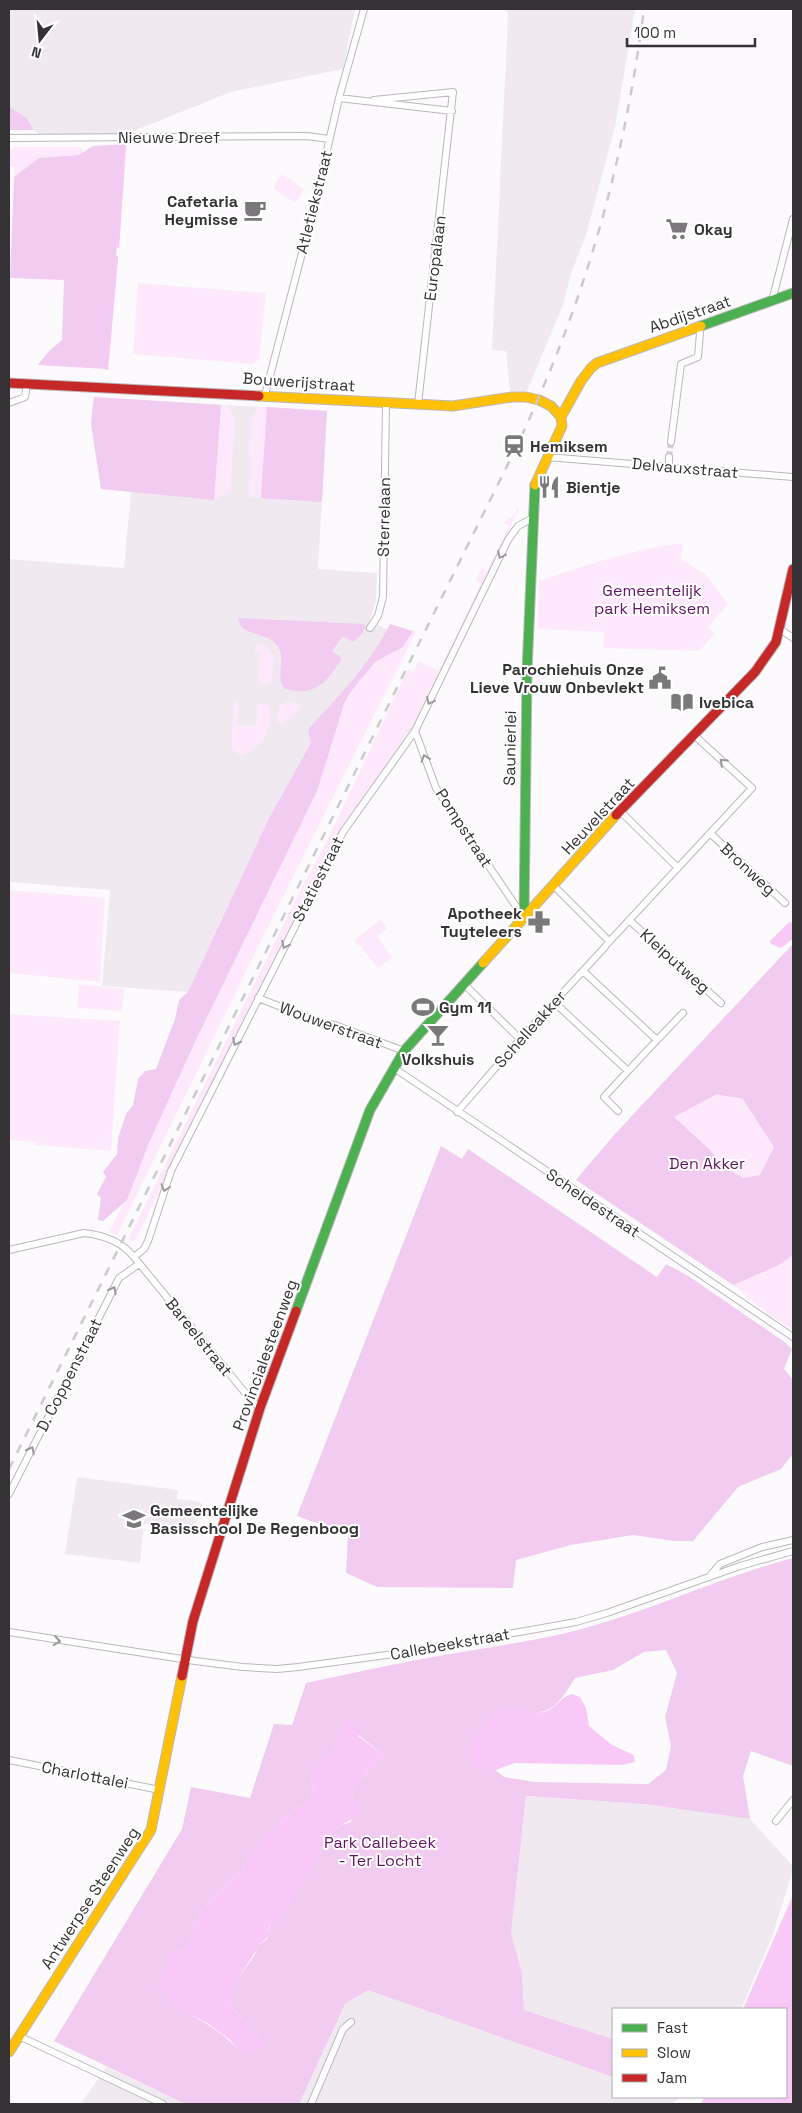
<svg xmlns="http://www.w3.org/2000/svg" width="802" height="2113" font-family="'Space Grotesk',sans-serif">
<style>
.built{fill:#f1e9f0}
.green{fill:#fee9fc}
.forest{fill:#f1cbf0;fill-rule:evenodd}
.water{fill:#f8c8f7}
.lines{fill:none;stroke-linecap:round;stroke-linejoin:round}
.stream{stroke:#f8c8f7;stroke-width:2.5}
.street-tunnel{stroke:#d5d2d5;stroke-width:6;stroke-dasharray:6 3;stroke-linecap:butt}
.street-casing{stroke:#bab8ba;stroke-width:8}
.fast-casing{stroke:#bab8ba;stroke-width:11}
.slow-casing{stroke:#bab8ba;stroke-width:11}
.jam-casing{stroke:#bab8ba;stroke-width:11}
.street{stroke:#fffeff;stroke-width:6}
.fast{stroke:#4caf50;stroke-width:9}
.slow{stroke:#ffc107;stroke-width:9}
.jam{stroke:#c62828;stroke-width:9}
.rail{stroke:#cbcacb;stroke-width:2.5;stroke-dasharray:9 9;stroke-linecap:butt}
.oneway{stroke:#9a989a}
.labels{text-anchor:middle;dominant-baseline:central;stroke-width:4;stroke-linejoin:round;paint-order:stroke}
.street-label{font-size:16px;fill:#343234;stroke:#fff}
.poi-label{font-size:16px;font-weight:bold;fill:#343234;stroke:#fff;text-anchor:start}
.park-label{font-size:16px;fill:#611262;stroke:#fff}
</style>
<rect width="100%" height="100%" fill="#fdfafd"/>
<path class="built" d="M 9,9 L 355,9 L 343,69 L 231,92 L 116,138 L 43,137 L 34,130 L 26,117 L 9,107 Z
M 505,9 L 635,9 L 615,127 L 586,235 L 571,274 L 563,305 L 527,391 L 510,391 L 506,351 L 492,350 L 507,38 L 508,13 Z
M 94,397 L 327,411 L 318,569 L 377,573 L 376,601 L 370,619 L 387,630 L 371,656 L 343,692 L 310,727 L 308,731 L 311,743 L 270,816 L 188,992 L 102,986 L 110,890 L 9,882 L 9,559 L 124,568 L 131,492 L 101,489 L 91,423 Z
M 77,1477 L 178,1490 L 177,1499 L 195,1501 L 203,1504 L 192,1534 L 170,1527 L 144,1524 L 140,1563 L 65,1554 Z
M 526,1796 L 644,1804 L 750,1819 L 793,1866 L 793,1870 L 772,1937 L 741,2009 L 613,2009 L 613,2039 L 524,2010 L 522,1973 L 511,1933 Z
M 368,1990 L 613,2077 L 613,2097 L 680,2097 L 673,2104 L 299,2104 L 345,2004 Z
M 106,2067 L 185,2104 L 81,2104 Z"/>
<path class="green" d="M 16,147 L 80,147 L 84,152 L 79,155 L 39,158 L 14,177 L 15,167 L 9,167 L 9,150 Z
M 282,174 L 304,189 L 295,203 L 273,188 Z
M 138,283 L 266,293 L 259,360 L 252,364 L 133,354 Z
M 221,405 L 228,405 L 235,420 L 230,491 L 214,500 Z
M 259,407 L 267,407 L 261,498 L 249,497 L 251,461 L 249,455 L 251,423 L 254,413 Z
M 517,509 L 519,509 L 452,652 L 413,728 L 342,828 L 330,850 L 223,1060 L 136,1239 L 132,1242 L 129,1238 L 300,891 L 326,843 L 408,669 L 413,672 L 419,661 L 439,671 L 481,583 L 476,580 L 482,568 L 487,571 L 509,526 L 503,523 L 515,514 Z
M 683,543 L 681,559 L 705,574 L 728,604 L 708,627 L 715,634 L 699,651 L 603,648 L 604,632 L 538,629 L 539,581 C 586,565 633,549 683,543 Z
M 413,631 L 416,632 L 261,941 L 117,1235 L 109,1232 L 122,1206 L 127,1200 L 149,1143 L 350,693 L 375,662 L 403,647 Z
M 261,644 L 267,646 L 274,660 L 272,681 L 266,684 L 259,684 L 260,654 L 255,653 L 255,646 Z
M 234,702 L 238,702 L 237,725 L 256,726 L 258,703 L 268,705 L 270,708 C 272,731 263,748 240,756 L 231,748 Z
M 285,702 L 297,703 L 302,706 L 281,725 L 277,722 L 279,708 Z
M 9,890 L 105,898 L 100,982 L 9,973 Z
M 381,919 L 387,929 L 377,936 L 392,958 L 378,968 L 363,950 L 363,946 L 359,946 L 354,941 Z
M 793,944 L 793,1330 L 771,1316 L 733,1285 L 576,1180 L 615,1134 Z
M 79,984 L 124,989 L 122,1011 L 77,1008 Z
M 9,1014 L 120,1021 L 111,1151 L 36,1145 L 36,1142 L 9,1140 Z"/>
<path class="forest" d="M 9,107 L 26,117 L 34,130 L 9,130 Z
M 125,144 L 107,369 L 38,365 L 48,352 L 62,340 L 64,280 L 10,278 L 14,177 L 39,158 L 79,155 L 93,146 Z
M 94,397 L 221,405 L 214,500 L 101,489 L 91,423 Z
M 267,407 L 327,411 L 322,502 L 261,498 Z
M 238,618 L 363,624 L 366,626 L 361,635 L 353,642 L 343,636 L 332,651 L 342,658 C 328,681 314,699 284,688 C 274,675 289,658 275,643 C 264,631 240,637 238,618 Z
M 390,624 L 413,631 L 403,647 L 375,662 L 350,693 L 344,704 L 317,791 L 194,1044 L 149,1143 L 127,1200 L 103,1221 L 98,1220 L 101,1198 L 97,1194 L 106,1177 L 103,1172 L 117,1154 L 118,1138 L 126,1114 L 133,1105 L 138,1079 L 145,1071 L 156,1069 L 175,1019 L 179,1000 L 188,992 L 270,816 L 311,743 L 308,731 L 310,727 C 340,695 370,663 390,624 Z
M 793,944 L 793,1255 L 777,1266 L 733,1285 L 576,1180 L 615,1134 ZM 717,1094 C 726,1097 734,1096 743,1099 L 774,1147 L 760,1175 L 743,1178 L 724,1167 L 709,1149 L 674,1117 Z
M 441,1146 L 462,1159 L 468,1149 L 657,1277 L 666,1264 L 687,1275 L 786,1343 L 792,1349 L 784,1369 L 793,1380 L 793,1454 L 781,1469 L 738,1487 L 693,1541 L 674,1541 L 633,1535 L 571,1545 L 516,1560 L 513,1588 L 377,1587 L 346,1573 L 348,1534 L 297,1516 Z
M 793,1558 L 793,1766 L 751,1751 L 743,1776 L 750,1819 L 644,1804 L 526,1796 L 511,1933 L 522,1973 L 524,2010 L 613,2039 L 613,2077 L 368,1990 L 345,2004 L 299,2104 L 185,2104 L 54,2041 L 182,1829 L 191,1787 L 250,1798 L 274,1724 L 292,1725 L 306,1683 C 358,1672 410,1660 462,1652 C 501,1645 540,1640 578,1630 C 651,1611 720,1577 793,1558 ZM 666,1650 L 677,1673 L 665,1717 L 671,1746 L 666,1770 L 648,1784 L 535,1782 L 504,1777 L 495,1770 L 508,1709 C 548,1717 554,1712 575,1678 L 613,1670 L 644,1652 ZM 343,1723 L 385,1756 L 367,1771 L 368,1773 L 355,1786 L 352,1795 L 354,1801 L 351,1822 L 338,1826 L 334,1832 L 332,1832 L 314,1865 L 290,1900 L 292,1902 L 285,1910 L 278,1921 L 270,1924 L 267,1939 L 259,1945 L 254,1956 L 237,1980 L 231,1991 L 228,2003 L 260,2038 L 239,2050 C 220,2030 197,2018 174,2005 L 173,1952 C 198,1943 187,1932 199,1915 C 209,1900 225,1887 237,1874 L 241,1873 L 246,1860 L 262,1839 L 294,1810 L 304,1806 L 314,1792 L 311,1775 L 331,1754 Z"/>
<path class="water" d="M 789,922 L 793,923 L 793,939 L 781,948 L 771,944 L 770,941 Z
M 572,1694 L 580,1697 L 586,1708 L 589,1726 L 612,1745 L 634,1755 L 635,1762 L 622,1765 L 515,1763 L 496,1770 L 477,1767 L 469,1759 L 467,1749 C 477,1736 490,1709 508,1709 C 523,1708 530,1715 547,1711 C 556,1708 560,1697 572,1694 Z
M 347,1721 L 358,1727 L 358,1736 L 385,1756 L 367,1771 L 368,1773 L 355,1786 L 352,1795 L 358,1808 C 352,1825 343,1820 334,1832 L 332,1833 L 314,1865 L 291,1900 L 292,1902 L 285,1910 L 279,1921 L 270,1924 L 268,1930 L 270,1932 C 267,1940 261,1941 258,1947 C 248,1965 233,1982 228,2003 L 260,2038 L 261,2046 L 254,2052 L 239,2050 L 229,2039 L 207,2023 L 173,2005 L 157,1985 L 173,1952 C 198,1943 187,1932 199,1915 C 209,1900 225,1887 237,1874 L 241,1873 L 246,1860 L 262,1839 L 294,1810 L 304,1806 L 314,1792 L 311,1775 L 321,1758 L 331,1754 L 343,1722 Z
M 793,1895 L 793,2104 L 701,2104 L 704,2097 L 786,2097 L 786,2009 L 743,2009 Z"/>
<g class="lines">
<path class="stream" d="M 118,247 L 125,144
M 107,369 L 117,257"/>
<path class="street-tunnel" d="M 669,457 L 671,442"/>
<defs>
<path id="street" d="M 339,98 L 452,111
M 374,100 L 453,92 L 418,404
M 9,138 L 307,136 L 329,139
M 772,301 L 793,219
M 265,395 L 314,207 L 339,98 L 364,9
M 9,403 L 25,397 L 27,384
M 671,442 L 681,364 L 698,357 L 700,333 L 699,325
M 547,457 L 793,477
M 669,467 L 669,457
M 370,628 L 378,616 L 383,597 L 386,403
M 780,629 L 793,638
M 415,731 L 436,788 L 524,918
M 620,811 L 678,868
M 711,834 L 785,903
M 554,886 L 609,941
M 629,920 L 721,1003
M 607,944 L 752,788 L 695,736
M 463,983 L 520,1039
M 258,998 L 323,1023 L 335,1025 L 404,1051
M 555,1003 L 628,1071 L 657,1040 L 583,971
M 657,1040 L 683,1013
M 394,1068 L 793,1337
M 618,1111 L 604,1097 L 628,1071
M 457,1112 L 523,1036 L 605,947
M 9,1250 L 84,1233 C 103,1235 122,1242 134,1257 L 251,1400 L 260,1408
M 134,1257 L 144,1249 L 148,1241 L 171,1171 L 343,832 L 415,731 L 508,540 L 518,526 L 531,519
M 9,1494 L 115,1286 L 119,1278 L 139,1264
M 709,1577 L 720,1564 L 762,1547 L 793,1540
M 9,1632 L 195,1661 L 243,1667 L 277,1669 L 298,1667 L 401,1653 L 576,1622 L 607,1613 L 740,1566 L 793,1551
M 9,1760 L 160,1790
M 776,1821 L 793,1800
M 19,2036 L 163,2104
M 311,2104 L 343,2029 L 351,2022"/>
<path id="fast" d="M 701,326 L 793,293
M 524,918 L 527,671 L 535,485
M 296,1311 L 370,1110 L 404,1051 L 483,963"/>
<path id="slow" d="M 259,396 L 453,406 L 512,397 L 526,397 L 539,400 L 551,406 L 561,417
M 535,485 L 562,426 L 561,417 L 581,381 L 591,368 L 597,363 L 701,326
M 483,963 L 616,815
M 9,2052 L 151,1830 L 182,1676"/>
<path id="jam" d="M 9,383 L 259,396
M 616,815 L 755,672 L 776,642 L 793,569
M 182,1676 L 193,1621 L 260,1408 L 296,1311"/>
</defs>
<use href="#street" class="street-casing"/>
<use href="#fast" class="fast-casing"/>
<use href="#slow" class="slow-casing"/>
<use href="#jam" class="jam-casing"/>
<use href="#street" class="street"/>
<use href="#fast" class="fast"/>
<use href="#slow" class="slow"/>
<use href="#jam" class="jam"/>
<path class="rail" d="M 9,1469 L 514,452 C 584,305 623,170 644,9"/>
</g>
<defs><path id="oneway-chevron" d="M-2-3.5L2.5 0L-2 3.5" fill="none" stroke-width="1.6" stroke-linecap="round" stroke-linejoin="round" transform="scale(1.25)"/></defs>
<g class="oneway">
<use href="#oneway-chevron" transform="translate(501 555) rotate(116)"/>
<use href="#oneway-chevron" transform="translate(430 701) rotate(116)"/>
<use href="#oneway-chevron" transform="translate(425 758) rotate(-109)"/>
<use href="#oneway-chevron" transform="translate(723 762) rotate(-137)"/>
<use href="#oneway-chevron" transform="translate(285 945) rotate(117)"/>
<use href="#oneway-chevron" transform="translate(236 1042) rotate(117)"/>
<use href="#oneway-chevron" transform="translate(165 1188) rotate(108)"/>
<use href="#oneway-chevron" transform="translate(113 1290) rotate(-62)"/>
<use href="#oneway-chevron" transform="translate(31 1450) rotate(-63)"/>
<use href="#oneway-chevron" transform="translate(57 1641) rotate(9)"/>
</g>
<defs>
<symbol id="cafe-bare" viewBox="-9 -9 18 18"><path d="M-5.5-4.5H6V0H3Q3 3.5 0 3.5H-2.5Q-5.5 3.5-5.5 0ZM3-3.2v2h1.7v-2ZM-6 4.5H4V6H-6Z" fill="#7a787a" stroke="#fff" stroke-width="2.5" paint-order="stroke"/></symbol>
<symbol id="supermarket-bare" viewBox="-9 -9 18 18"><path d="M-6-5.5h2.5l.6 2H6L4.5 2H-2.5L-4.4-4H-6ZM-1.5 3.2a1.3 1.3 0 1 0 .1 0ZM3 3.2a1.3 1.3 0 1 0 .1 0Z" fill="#7a787a" stroke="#fff" stroke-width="2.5" paint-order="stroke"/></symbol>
<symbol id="station-bare" viewBox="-9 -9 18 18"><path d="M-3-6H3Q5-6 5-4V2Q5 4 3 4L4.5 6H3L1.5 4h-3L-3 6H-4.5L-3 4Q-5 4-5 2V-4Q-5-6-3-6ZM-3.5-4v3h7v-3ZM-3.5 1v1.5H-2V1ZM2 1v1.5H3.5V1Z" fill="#7a787a" stroke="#fff" stroke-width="2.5" paint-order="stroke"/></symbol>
<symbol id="restaurant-bare" viewBox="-9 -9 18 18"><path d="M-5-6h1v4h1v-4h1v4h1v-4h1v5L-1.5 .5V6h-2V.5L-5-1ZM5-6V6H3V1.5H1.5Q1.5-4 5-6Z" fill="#7a787a" stroke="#fff" stroke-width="2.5" paint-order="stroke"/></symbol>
<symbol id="civic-bare" viewBox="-9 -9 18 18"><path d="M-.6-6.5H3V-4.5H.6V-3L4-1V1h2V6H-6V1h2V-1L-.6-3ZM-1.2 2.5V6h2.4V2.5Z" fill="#7a787a" stroke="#fff" stroke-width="2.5" paint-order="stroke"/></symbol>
<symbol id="library-bare" viewBox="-9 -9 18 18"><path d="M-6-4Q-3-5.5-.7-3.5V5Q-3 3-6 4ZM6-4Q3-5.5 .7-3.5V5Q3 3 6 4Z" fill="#7a787a" stroke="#fff" stroke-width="2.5" paint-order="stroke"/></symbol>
<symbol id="pharmacy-bare" viewBox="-9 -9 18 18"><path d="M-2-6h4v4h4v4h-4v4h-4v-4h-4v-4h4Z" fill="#7a787a" stroke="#fff" stroke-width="2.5" paint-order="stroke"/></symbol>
<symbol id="stadium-bare" viewBox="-9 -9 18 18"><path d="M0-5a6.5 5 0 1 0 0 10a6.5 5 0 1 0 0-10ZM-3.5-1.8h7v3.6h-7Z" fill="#7a787a" stroke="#fff" stroke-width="2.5" paint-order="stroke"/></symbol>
<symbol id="bar-bare" viewBox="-9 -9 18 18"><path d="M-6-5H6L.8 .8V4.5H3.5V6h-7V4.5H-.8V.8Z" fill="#7a787a" stroke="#fff" stroke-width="2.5" paint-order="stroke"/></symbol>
<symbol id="school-bare" viewBox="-9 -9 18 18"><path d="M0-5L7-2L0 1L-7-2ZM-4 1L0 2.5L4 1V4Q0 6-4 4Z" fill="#7a787a" stroke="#fff" stroke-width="2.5" paint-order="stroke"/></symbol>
</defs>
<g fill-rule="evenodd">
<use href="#cafe-bare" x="239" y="194" width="32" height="32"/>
<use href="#supermarket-bare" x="661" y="213" width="32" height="32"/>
<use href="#station-bare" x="498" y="430" width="32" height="32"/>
<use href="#restaurant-bare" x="533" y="471" width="32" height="32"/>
<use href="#civic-bare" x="644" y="662" width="32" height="32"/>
<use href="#library-bare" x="666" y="686" width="32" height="32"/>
<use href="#pharmacy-bare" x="523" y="906" width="32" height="32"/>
<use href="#stadium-bare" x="407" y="991" width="32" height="32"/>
<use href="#bar-bare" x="422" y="1019" width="32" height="32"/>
<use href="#school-bare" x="118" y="1503" width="32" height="32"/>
</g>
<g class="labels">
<g class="street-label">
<text x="169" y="137">Nieuwe Dreef</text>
<text transform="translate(314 202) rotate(-76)">Atletiekstraat</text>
<text transform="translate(435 258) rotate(-83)">Europalaan</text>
<text transform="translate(690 314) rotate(-19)">Abdijstraat</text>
<text transform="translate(299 382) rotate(4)">Bouwerijstraat</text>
<text transform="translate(685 468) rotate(5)">Delvauxstraat</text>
<text transform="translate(384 517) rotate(-89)">Sterrelaan</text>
<text transform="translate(510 748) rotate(-89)">Saunierlei</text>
<text transform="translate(598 816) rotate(-47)">Heuvelstraat</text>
<text transform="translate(464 828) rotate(57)">Pompstraat</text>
<text transform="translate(748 869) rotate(43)">Bronweg</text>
<text transform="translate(318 879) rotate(-63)">Statiestraat</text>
<text transform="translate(675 961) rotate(42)">Kleiputweg</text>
<text transform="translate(331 1025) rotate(20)">Wouwerstraat</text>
<text transform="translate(530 1029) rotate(-48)">Schelleakker</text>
<text transform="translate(593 1203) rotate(34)">Scheldestraat</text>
<text transform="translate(199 1337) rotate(51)">Bareelstraat</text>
<text transform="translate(265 1355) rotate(-70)">Provincialesteenweg</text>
<text transform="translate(69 1375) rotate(-63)">D. Coppenstraat</text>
<text transform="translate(450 1644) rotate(-10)">Callebeekstraat</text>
<text transform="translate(85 1775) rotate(11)">Charlottalei</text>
<text transform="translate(90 1898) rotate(-57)">Antwerpse Steenweg</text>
</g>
<g class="poi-label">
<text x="238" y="201" text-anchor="end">Cafetaria<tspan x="238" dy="18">Heymisse</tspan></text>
<text x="694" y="229">Okay</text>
<text x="530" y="446">Hemiksem</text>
<text x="566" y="487">Bientje</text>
<text x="644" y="669" text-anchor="end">Parochiehuis Onze<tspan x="644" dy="18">Lieve Vrouw Onbevlekt</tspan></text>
<text x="699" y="702">Ivebica</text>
<text x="522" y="913" text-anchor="end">Apotheek<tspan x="522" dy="18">Tuyteleers</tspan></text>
<text x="439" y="1007">Gym 11</text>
<text x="438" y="1059" text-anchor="middle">Volkshuis</text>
<text x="150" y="1510">Gemeentelijke<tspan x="150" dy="18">Basisschool De Regenboog</tspan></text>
</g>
<g class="park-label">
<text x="652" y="590">Gemeentelijk<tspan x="652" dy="18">park Hemiksem</tspan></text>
<text x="707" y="1163">Den Akker</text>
<text x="380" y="1842">Park Callebeek<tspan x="380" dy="18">- Ter Locht</tspan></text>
</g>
</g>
<rect width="802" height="2113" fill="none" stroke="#343234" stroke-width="20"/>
<rect x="612" y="2008" width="175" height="90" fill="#ffffff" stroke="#aeadae"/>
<rect x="622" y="2024" width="25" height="8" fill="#4caf50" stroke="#aeadae"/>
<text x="657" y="2033" font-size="15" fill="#343234">Fast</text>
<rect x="622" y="2049" width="25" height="8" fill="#ffc107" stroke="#aeadae"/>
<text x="657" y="2058" font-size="15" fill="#343234">Slow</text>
<rect x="622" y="2074" width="25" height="8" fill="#c62828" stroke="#aeadae"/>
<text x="657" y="2083" font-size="15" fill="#343234">Jam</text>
<g transform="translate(40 40) rotate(196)" stroke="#ffffff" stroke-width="4" paint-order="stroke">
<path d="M0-4L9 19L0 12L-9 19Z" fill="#343234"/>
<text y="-8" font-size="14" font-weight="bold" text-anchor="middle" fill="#343234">N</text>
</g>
<path d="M627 38v8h128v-8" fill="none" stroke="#343234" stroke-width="2.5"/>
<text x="634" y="38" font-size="15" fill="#343234" stroke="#ffffff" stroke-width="4" paint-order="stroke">100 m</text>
</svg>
